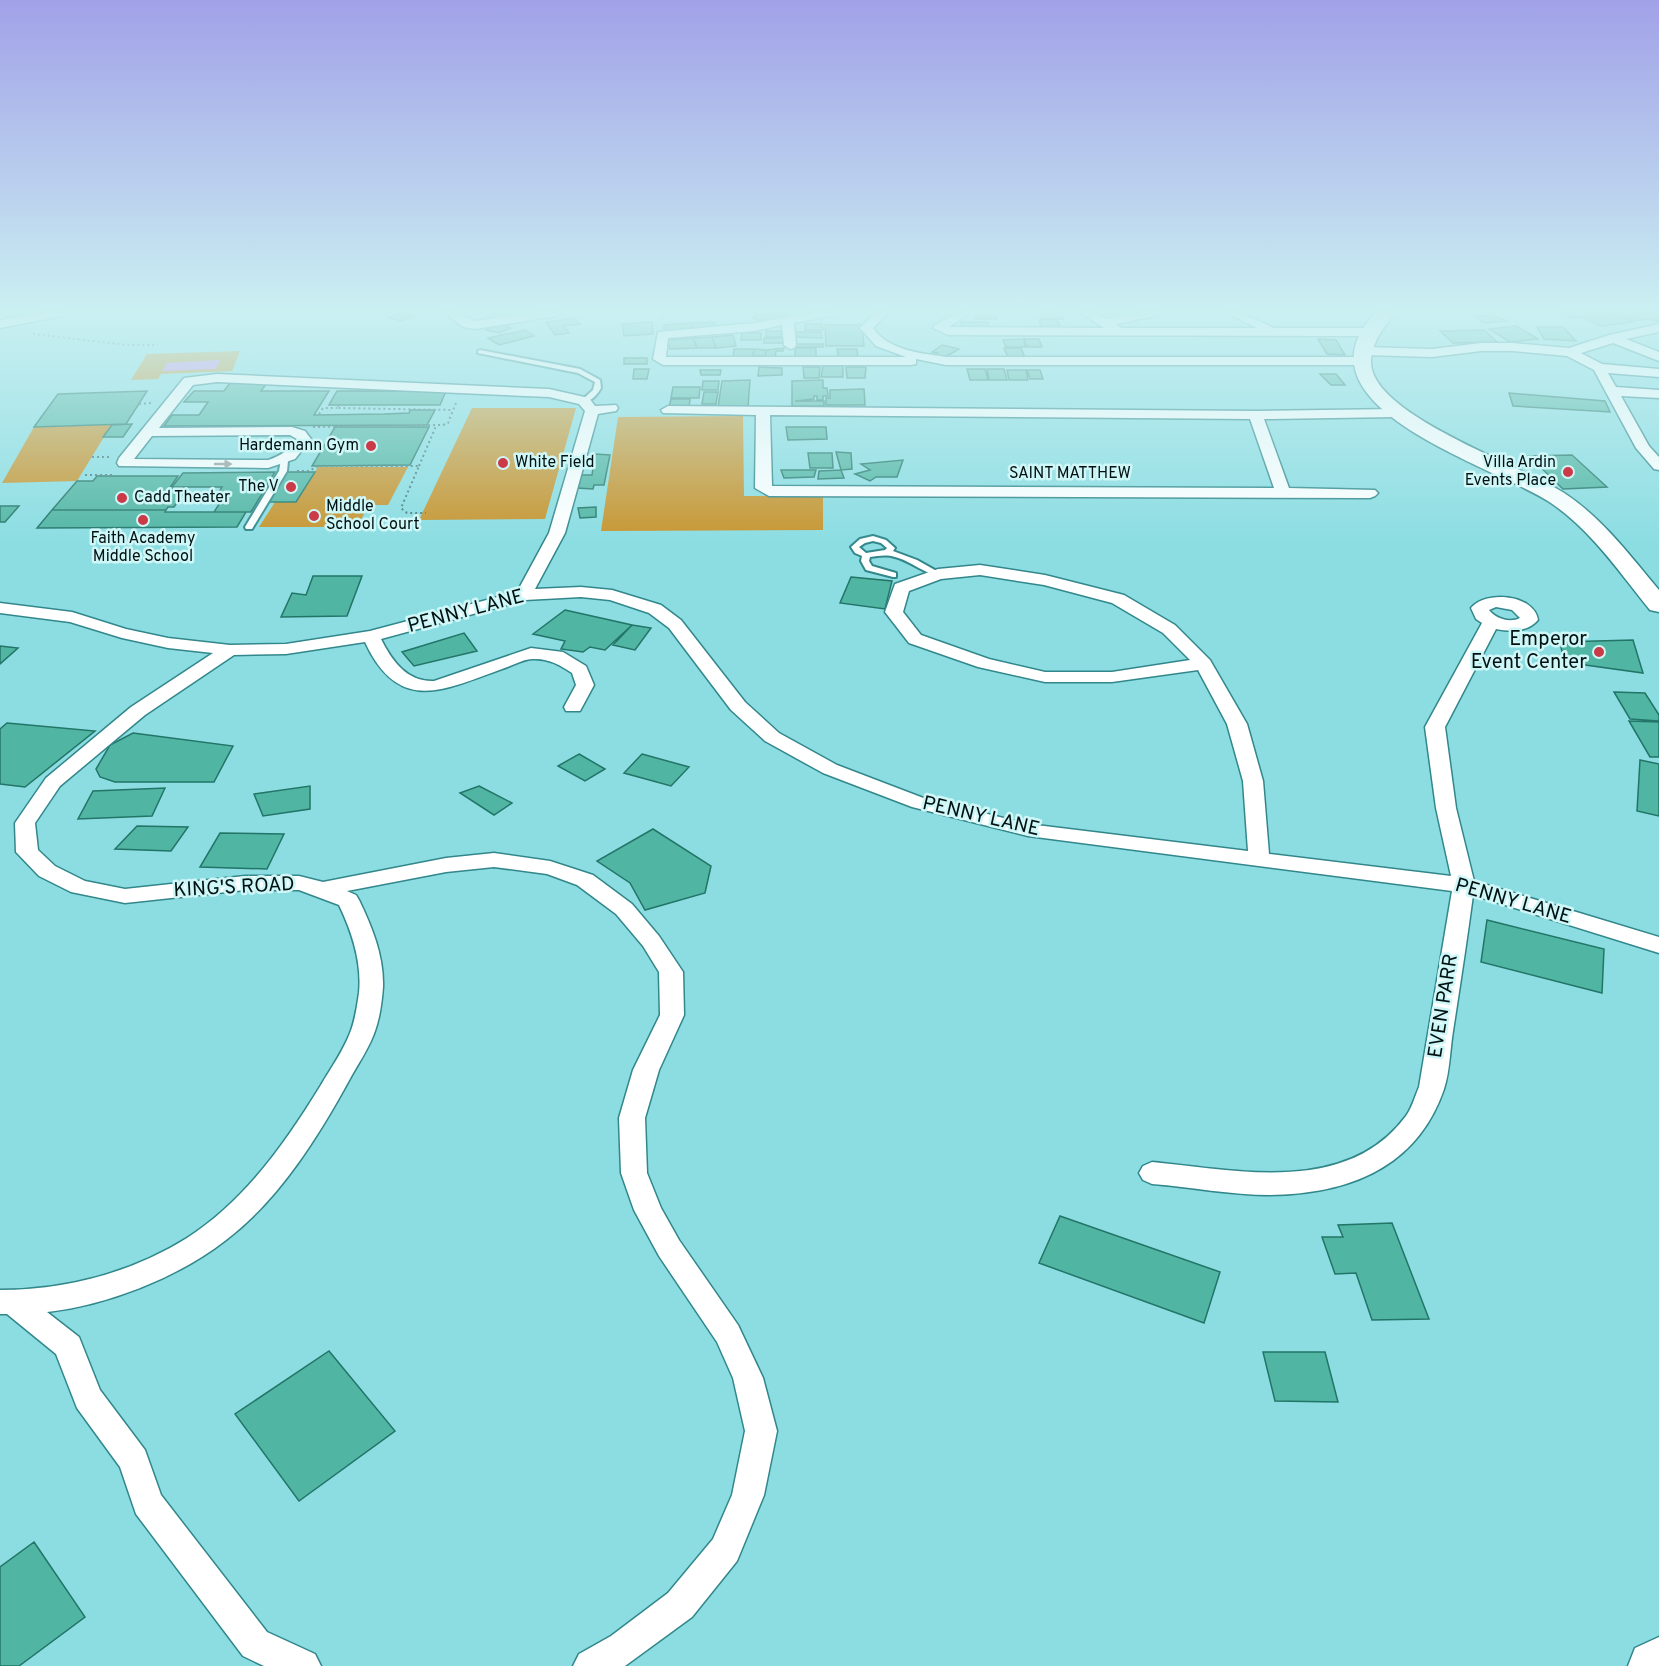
<svg xmlns="http://www.w3.org/2000/svg" width="1659" height="1666" font-family="Overpass,sans-serif">
<style>
.green{fill:#c8942e}
.water{fill:#d684e8}
.building{fill:#51b5a4;stroke:#227567;stroke-width:1.5}
.lines{fill:none;stroke-linecap:round;stroke-linejoin:round}
.lane-casing{stroke:#32878b;stroke-width:4}
.street-casing{stroke:#32878b;stroke-width:3}
.secondary-casing{stroke:#32878b;stroke-width:3}
.path{stroke:#497c7f;stroke-width:2;stroke-dasharray:2 3;stroke-linecap:butt}
.lane{fill:#fff;fill-rule:evenodd}
.street{fill:#fff;fill-rule:evenodd}
.secondary{fill:#fff;fill-rule:evenodd}
.oneway{fill:#99a0a0}
.poi-dot{fill:#ca3a47;stroke:#d0f7f8;stroke-width:2}
.labels{text-anchor:middle;dominant-baseline:central;stroke-width:5;stroke-linejoin:round;paint-order:stroke}
.far-poi-label{font-size:16px;fill:#001112;stroke:#d0f7f8;text-anchor:end}
.far-street-label{font-size:16px;fill:#001112;stroke:#d0f7f8}
.street-label{font-size:20px;fill:#001112;stroke:#d0f7f8}
.poi-label{font-size:20px;fill:#001112;stroke:#d0f7f8;text-anchor:end}
</style>
<rect width="100%" height="100%" fill="#8bdde2"/>
<path class="green" d="M 240,351 L 232,371 L 161,374 L 158,379 L 131,380 L 147,354 Z
M 472,408 L 576,408 L 545,519 L 419,520 Z
M 743,416 L 744,496 L 823,496 L 823,530 L 601,531 L 618,417 Z
M 112,424 L 77,481 L 2,483 L 34,427 Z
M 318,467 L 408,467 L 388,505 L 369,505 L 357,527 L 259,527 L 275,502 L 296,502 Z"/>
<path class="water" d="M 220,360 L 216,369 L 163,371 L 167,363 Z"/>
<path class="building" d="M 401,312 L 414,316 L 402,321 L 389,318 Z
M 505,312 L 510,318 L 492,320 L 487,315 Z
M 778,312 L 790,317 L 762,323 L 752,317 Z
M 1040,312 L 1061,312 L 1063,319 L 1042,319 Z
M 1558,312 L 1612,312 L 1633,322 L 1601,326 L 1580,317 L 1571,318 Z
M 1612,312 L 1659,312 L 1659,322 L 1650,319 L 1633,321 Z
M 975,315 L 996,315 L 997,319 L 976,319 Z
M 1492,315 L 1508,321 L 1484,323 L 1474,316 Z
M 575,318 L 580,324 L 564,326 L 569,333 L 555,335 L 546,322 Z
M 1057,319 L 1060,326 L 1041,327 L 1039,320 Z
M 652,322 L 653,334 L 624,336 L 622,324 Z
M 714,322 L 716,330 L 693,331 L 692,323 Z
M 961,322 L 988,322 L 990,331 L 962,330 Z
M 692,323 L 693,331 L 664,332 L 664,325 Z
M 498,324 L 511,328 L 499,333 L 486,330 Z
M 805,324 L 822,324 L 823,330 L 805,330 Z
M 825,325 L 862,325 L 864,346 L 826,346 Z
M 1516,326 L 1538,339 L 1510,342 L 1489,329 Z
M 1537,327 L 1563,327 L 1576,341 L 1544,339 Z
M 525,330 L 534,336 L 499,345 L 488,338 Z
M 1484,330 L 1497,342 L 1453,343 L 1440,331 Z
M 766,331 L 789,331 L 789,337 L 766,337 Z
M 796,332 L 821,332 L 822,338 L 797,337 Z
M 742,333 L 761,333 L 761,340 L 741,340 Z
M 733,335 L 736,346 L 716,348 L 712,337 Z
M 712,337 L 716,348 L 697,348 L 693,338 Z
M 693,338 L 697,348 L 670,349 L 667,340 Z
M 764,338 L 788,338 L 787,343 L 764,343 Z
M 1023,339 L 1026,347 L 1006,347 L 1003,340 Z
M 1024,339 L 1039,339 L 1042,347 L 1027,347 Z
M 1318,339 L 1336,340 L 1345,355 L 1327,354 Z
M 796,344 L 823,344 L 823,347 L 796,347 Z
M 942,345 L 959,349 L 942,359 L 931,356 L 937,353 L 932,352 Z
M 784,348 L 783,351 L 776,351 L 775,359 L 765,359 L 766,350 Z
M 795,348 L 816,348 L 816,358 L 795,359 Z
M 1004,348 L 1021,348 L 1026,360 L 1009,360 Z
M 734,349 L 754,349 L 753,357 L 733,357 Z
M 754,349 L 766,350 L 765,356 L 753,356 Z
M 837,349 L 857,349 L 858,360 L 839,360 Z
M 624,358 L 647,358 L 647,364 L 624,364 Z
M 823,366 L 843,366 L 843,377 L 821,377 Z
M 759,367 L 782,368 L 782,375 L 758,376 Z
M 803,367 L 820,367 L 819,378 L 804,378 Z
M 846,367 L 866,367 L 865,378 L 847,378 Z
M 634,369 L 649,369 L 647,379 L 633,379 Z
M 967,369 L 985,369 L 988,380 L 970,380 Z
M 987,369 L 1004,369 L 1007,380 L 989,380 Z
M 700,370 L 721,370 L 720,375 L 701,375 Z
M 1007,370 L 1026,370 L 1028,380 L 1009,380 Z
M 1027,370 L 1040,370 L 1043,379 L 1030,379 Z
M 1320,374 L 1336,374 L 1345,385 L 1331,385 Z
M 750,380 L 748,407 L 718,407 L 722,381 Z
M 823,380 L 823,388 L 827,388 L 828,396 L 823,396 L 823,400 L 817,400 L 817,396 L 814,396 L 814,399 L 795,401 L 824,401 L 824,406 L 792,406 L 792,381 Z
M 703,381 L 719,381 L 718,390 L 702,390 Z
M 230,383 L 267,383 L 261,391 L 329,391 L 314,415 L 384,414 L 409,413 L 410,410 L 435,410 L 427,425 L 164,426 L 172,415 L 199,415 L 208,402 L 184,402 L 194,391 L 224,391 Z
M 673,387 L 700,387 L 699,398 L 671,398 Z
M 864,389 L 865,405 L 826,405 L 826,398 L 830,398 L 830,390 Z
M 147,391 L 126,424 L 34,427 L 58,394 Z
M 337,391 L 446,391 L 440,405 L 329,405 Z
M 704,392 L 718,392 L 716,404 L 702,404 Z
M 1509,393 L 1605,401 L 1610,412 L 1513,406 Z
M 671,399 L 690,399 L 689,408 L 669,408 Z
M 132,424 L 123,437 L 103,437 L 112,425 Z
M 335,427 L 429,427 L 410,465 L 312,466 Z
M 786,427 L 826,427 L 827,439 L 788,440 Z
M 836,452 L 851,453 L 852,469 L 841,470 Z
M 808,453 L 832,453 L 833,468 L 810,468 Z
M 595,454 L 610,455 L 604,485 L 594,485 L 593,489 L 577,488 L 579,475 L 592,475 Z
M 1572,455 L 1607,487 L 1563,489 L 1529,456 Z
M 903,460 L 897,477 L 876,477 L 870,481 L 855,474 L 870,470 L 861,464 Z
M 781,470 L 816,470 L 814,477 L 784,478 Z
M 841,470 L 844,478 L 818,479 L 819,471 Z
M 275,472 L 251,512 L 214,512 L 227,492 L 219,492 L 222,487 L 172,487 L 183,473 Z
M 286,472 L 315,472 L 296,502 L 267,502 Z
M 97,476 L 178,476 L 169,489 L 187,488 L 174,507 L 168,507 L 166,510 L 52,510 L 77,481 L 93,481 Z
M 0,506 L 19,506 L 5,522 L 0,522 Z
M 596,507 L 596,517 L 580,518 L 578,508 Z
M 52,510 L 166,510 L 165,512 L 246,512 L 237,527 L 37,528 Z
M 313,576 L 362,576 L 347,616 L 281,617 L 292,593 L 306,595 Z
M 851,577 L 892,581 L 885,609 L 840,603 Z
M 565,610 L 632,625 L 605,650 L 590,647 L 583,652 L 561,649 L 565,641 L 533,634 Z
M 632,625 L 651,628 L 635,650 L 613,645 Z
M 464,633 L 477,651 L 414,666 L 402,652 Z
M 1633,640 L 1643,673 L 1564,662 L 1560,642 Z
M 0,646 L 18,648 L 0,664 Z
M 1614,692 L 1645,693 L 1659,715 L 1659,721 L 1630,719 Z
M 1629,721 L 1659,722 L 1659,757 L 1650,757 Z
M 7,723 L 95,731 L 25,787 L 0,784 L 0,729 Z
M 133,733 L 233,746 L 214,782 L 115,782 L 100,777 L 96,769 L 110,745 Z
M 579,754 L 605,769 L 585,781 L 558,766 Z
M 642,754 L 689,767 L 671,786 L 624,773 Z
M 1640,760 L 1659,764 L 1659,816 L 1637,811 Z
M 310,786 L 310,809 L 263,816 L 254,794 Z
M 479,786 L 512,803 L 494,815 L 460,793 Z
M 165,788 L 152,816 L 78,819 L 93,791 Z
M 137,826 L 188,827 L 171,851 L 115,849 Z
M 653,829 L 711,866 L 705,893 L 645,910 L 630,883 L 597,861 Z
M 220,833 L 284,834 L 267,869 L 200,867 Z
M 1487,920 L 1604,949 L 1602,993 L 1481,962 Z
M 1060,1216 L 1220,1272 L 1204,1323 L 1039,1263 Z
M 1392,1223 L 1429,1319 L 1372,1320 L 1356,1273 L 1335,1274 L 1322,1237 L 1343,1237 L 1338,1225 Z
M 329,1351 L 395,1431 L 299,1501 L 235,1414 Z
M 1263,1352 L 1325,1352 L 1338,1402 L 1275,1401 Z
M 34,1542 L 85,1617 L 19,1666 L 0,1666 L 0,1567 Z"/>
<g class="lines">
<defs>
<path id="lane" d="M 480,350 L 580,369 L 600,380 L 601,388 C 597,395 590,403 582,402 L 582,400 L 593,390 L 595,382 L 578,373 L 478,353 L 478,351 Z
M 281,459 L 288,461 L 287,471 L 252,529 L 246,529 L 245,527 L 279,471 Z
M 873,536 L 886,540 L 895,548 L 893,551 L 917,560 L 942,574 L 941,576 C 928,576 909,560 895,557 C 886,554 878,556 870,557 L 869,561 L 872,566 L 896,573 L 896,577 L 893,577 L 866,570 L 861,561 L 862,556 L 855,553 L 851,547 L 860,539 ZM 873,541 L 881,543 L 887,548 L 885,550 L 866,553 L 859,547 L 865,543 Z"/>
<path id="street" d="M 46,312 L 68,312 L 62,316 L 0,328 L 0,320 Z
M 443,312 L 456,312 L 475,321 L 537,312 L 563,312 L 557,316 L 475,329 L 463,327 Z
M 815,312 L 838,312 L 836,315 L 794,323 L 796,345 L 794,348 L 790,349 L 784,345 L 782,325 L 754,331 L 668,338 L 666,357 L 906,357 L 876,346 L 860,328 L 876,312 L 889,312 L 873,328 C 889,351 921,353 946,357 L 1361,357 L 1367,361 L 1361,365 L 946,365 L 916,359 L 916,364 L 911,365 L 663,365 L 653,359 L 658,332 L 754,323 Z
M 958,312 L 972,312 L 949,327 L 1104,328 L 1079,312 L 1093,312 L 1106,319 L 1140,312 L 1161,312 L 1159,315 L 1116,324 L 1121,328 L 1257,328 L 1224,312 L 1239,312 L 1274,328 L 1369,328 L 1375,332 L 1369,336 L 948,335 L 933,328 L 935,325 Z
M 1659,324 L 1659,332 L 1626,339 L 1659,352 L 1659,361 L 1613,343 L 1581,353 L 1602,364 L 1659,369 L 1659,377 L 1608,373 L 1616,387 L 1659,390 L 1659,398 L 1621,396 L 1649,446 L 1659,457 L 1659,470 L 1654,469 L 1636,448 L 1594,370 L 1567,356 L 1513,351 L 1481,351 L 1432,357 L 1365,355 L 1359,351 L 1365,347 L 1432,349 L 1481,343 L 1513,343 L 1569,348 L 1609,335 Z
M 217,374 L 549,389 L 589,398 L 595,406 L 616,405 L 618,408 L 616,411 L 598,414 L 565,533 L 535,589 L 581,587 L 612,590 L 661,605 L 681,620 L 745,702 L 779,733 L 837,765 L 926,799 L 1028,824 L 1248,851 L 1243,781 L 1227,724 L 1198,670 L 1112,682 L 1045,682 L 978,667 L 909,643 L 885,612 L 895,584 L 938,569 L 980,565 L 1045,575 L 1124,595 L 1175,625 L 1210,660 L 1247,724 L 1263,781 L 1269,854 L 1451,876 L 1436,808 L 1425,727 L 1482,623 L 1476,619 L 1471,608 C 1485,590 1534,594 1538,620 C 1528,632 1511,632 1496,629 L 1445,727 L 1456,808 L 1474,881 L 1659,937 L 1659,953 L 1473,895 C 1467,940 1460,986 1453,1031 C 1450,1049 1450,1071 1444,1089 C 1417,1168 1348,1194 1270,1195 C 1231,1195 1191,1187 1152,1184 L 1143,1180 L 1139,1173 L 1143,1166 L 1152,1162 C 1236,1170 1347,1196 1406,1116 C 1412,1108 1415,1096 1419,1087 L 1452,891 L 1028,836 L 912,807 L 823,773 L 765,741 L 731,710 L 669,628 L 649,613 L 610,600 L 581,597 L 525,600 L 381,639 C 392,661 407,682 434,681 L 531,648 L 563,652 L 586,666 L 594,685 L 580,711 L 566,711 L 564,707 L 576,685 L 572,673 C 560,665 548,658 533,659 C 523,659 512,666 502,669 C 444,690 399,715 365,642 L 286,654 L 234,655 L 145,715 L 60,786 L 35,823 L 38,850 L 55,866 L 85,881 L 125,889 L 245,876 L 299,876 L 323,882 L 446,858 L 494,853 L 550,861 L 593,875 L 632,904 L 659,936 L 683,972 L 684,1015 L 659,1070 L 645,1118 L 647,1173 L 661,1208 L 679,1240 L 738,1325 L 763,1378 L 777,1431 L 764,1495 L 737,1561 L 692,1617 L 625,1666 L 573,1666 L 579,1654 L 611,1636 L 668,1593 L 713,1539 L 732,1495 L 745,1431 L 733,1378 L 717,1342 L 659,1256 L 634,1210 L 621,1173 L 619,1118 L 633,1070 L 660,1015 L 659,972 L 643,946 L 616,914 L 577,885 L 547,874 L 494,867 L 446,872 L 347,891 L 356,895 L 359,900 C 372,927 384,956 383,987 C 382,1001 380,1017 375,1031 C 370,1046 360,1061 352,1075 C 320,1134 280,1199 226,1240 C 177,1278 108,1305 47,1312 L 79,1337 L 100,1390 L 145,1450 L 161,1495 L 267,1632 L 315,1654 L 321,1666 L 264,1666 L 243,1656 L 136,1514 L 120,1467 L 77,1408 L 56,1354 L 7,1314 L 0,1314 L 0,1290 C 65,1290 131,1273 187,1238 C 245,1201 286,1142 321,1085 C 331,1068 343,1051 350,1033 C 355,1021 357,1006 359,993 C 362,962 352,932 339,905 L 299,890 L 245,890 L 125,903 L 71,892 L 39,876 L 16,852 L 15,823 L 46,778 L 131,707 L 213,653 L 168,648 L 122,638 L 70,622 L 0,613 L 0,603 L 72,612 L 126,629 L 168,638 L 230,645 L 286,644 L 370,631 L 517,592 L 549,533 L 585,411 L 579,404 L 549,397 L 217,382 L 193,385 L 159,428 L 292,427 L 305,431 L 311,439 L 295,459 L 268,468 L 119,466 L 117,463 L 119,458 L 184,378 ZM 290,435 L 297,439 C 289,450 281,456 268,460 L 134,459 L 152,436 ZM 980,575 L 1044,585 L 1112,603 L 1163,633 L 1190,660 L 1112,672 L 1045,672 L 989,659 L 921,635 L 903,612 L 909,591 L 941,579 ZM 1496,607 L 1512,610 L 1520,618 C 1510,623 1496,619 1489,610 Z
M 668,406 L 1256,411 L 1396,409 L 1403,413 L 1396,417 L 1264,419 L 1289,488 L 1375,490 L 1378,493 L 1375,496 L 1370,498 L 769,496 L 755,488 L 756,415 L 663,413 L 661,410 ZM 770,415 L 1250,419 L 1274,488 L 772,486 Z"/>
<path id="secondary" d="M 1376,312 L 1396,312 C 1385,327 1373,339 1371,360 C 1367,415 1528,467 1567,495 C 1604,520 1631,557 1659,590 L 1659,612 L 1650,610 C 1620,573 1591,530 1551,503 C 1498,467 1285,407 1376,312 Z
M 1659,1637 L 1659,1666 L 1628,1666 L 1635,1648 Z"/>
</defs>
<use href="#lane" class="lane-casing"/>
<use href="#street" class="street-casing"/>
<use href="#secondary" class="secondary-casing"/>
<path class="path" d="M 663,312 L 663,322
M 33,334 L 127,345 L 158,345
M 139,404 L 152,403
M 339,405 L 337,408 L 453,410
M 319,414 L 323,408 L 337,408
M 313,427 L 443,425 L 448,423 L 456,403
M 92,457 L 109,457
M 419,466 L 436,426
M 297,471 L 309,471 L 318,466 L 419,466 L 401,508 L 407,513 L 426,513
M 85,475 L 115,475"/>
<use href="#lane" class="lane"/>
<use href="#street" class="street"/>
<use href="#secondary" class="secondary"/>
</g>
<defs><path id="oneway-solid" d="M-6-.8H1V-3.2L6.5 0L1 3.2V.8H-6Z" transform="scale(1.5)"/></defs>
<use class="oneway" href="#oneway-solid" transform="translate(223 464)"/>
<linearGradient id="sky" x2="0" y2="1"><stop stop-color="#a1a1e8"/><stop offset="0.57" stop-color="#cbf0f2"/><stop offset="1" stop-color="#cbf0f2" stop-opacity="0"/></linearGradient>
<rect width="1659" height="545" fill="url(#sky)"/>
<g class="poi-dot">
<circle cx="371" cy="446" r="6"/>
<circle cx="503" cy="463" r="6"/>
<circle cx="1568" cy="472" r="6"/>
<circle cx="291" cy="487" r="6"/>
<circle cx="122" cy="498" r="6"/>
<circle cx="314" cy="516" r="6"/>
<circle cx="143" cy="520" r="6"/>
<circle cx="1599" cy="652" r="6"/>
</g>
<g class="labels">
<g class="far-poi-label">
<text x="359" y="446">Hardemann Gym</text>
<text x="515" y="463" text-anchor="start">White Field</text>
<text x="1556" y="463">Villa Ardin<tspan x="1556" dy="18">Events Place</tspan></text>
<text x="279" y="487">The V</text>
<text x="134" y="498" text-anchor="start">Cadd Theater</text>
<text x="326" y="507" text-anchor="start">Middle<tspan x="326" dy="18">School Court</tspan></text>
<text x="143" y="539" text-anchor="middle">Faith Academy<tspan x="143" dy="18">Middle School</tspan></text>
</g>
<g class="far-street-label">
<text x="1070" y="474">SAINT MATTHEW</text>
</g>
<g class="street-label">
<text transform="translate(466 612) rotate(-15)">PENNY LANE</text>
<text transform="translate(981 817) rotate(13)">PENNY LANE</text>
<text transform="translate(234 888) rotate(-3)">KING'S ROAD</text>
<text transform="translate(1513 902) rotate(16)">PENNY LANE</text>
<text transform="translate(1444 1006) rotate(-81)">EVEN PARR</text>
</g>
<g class="poi-label">
<text x="1587" y="640">Emperor<tspan x="1587" dy="23">Event Center</tspan></text>
</g>
</g>
</svg>
